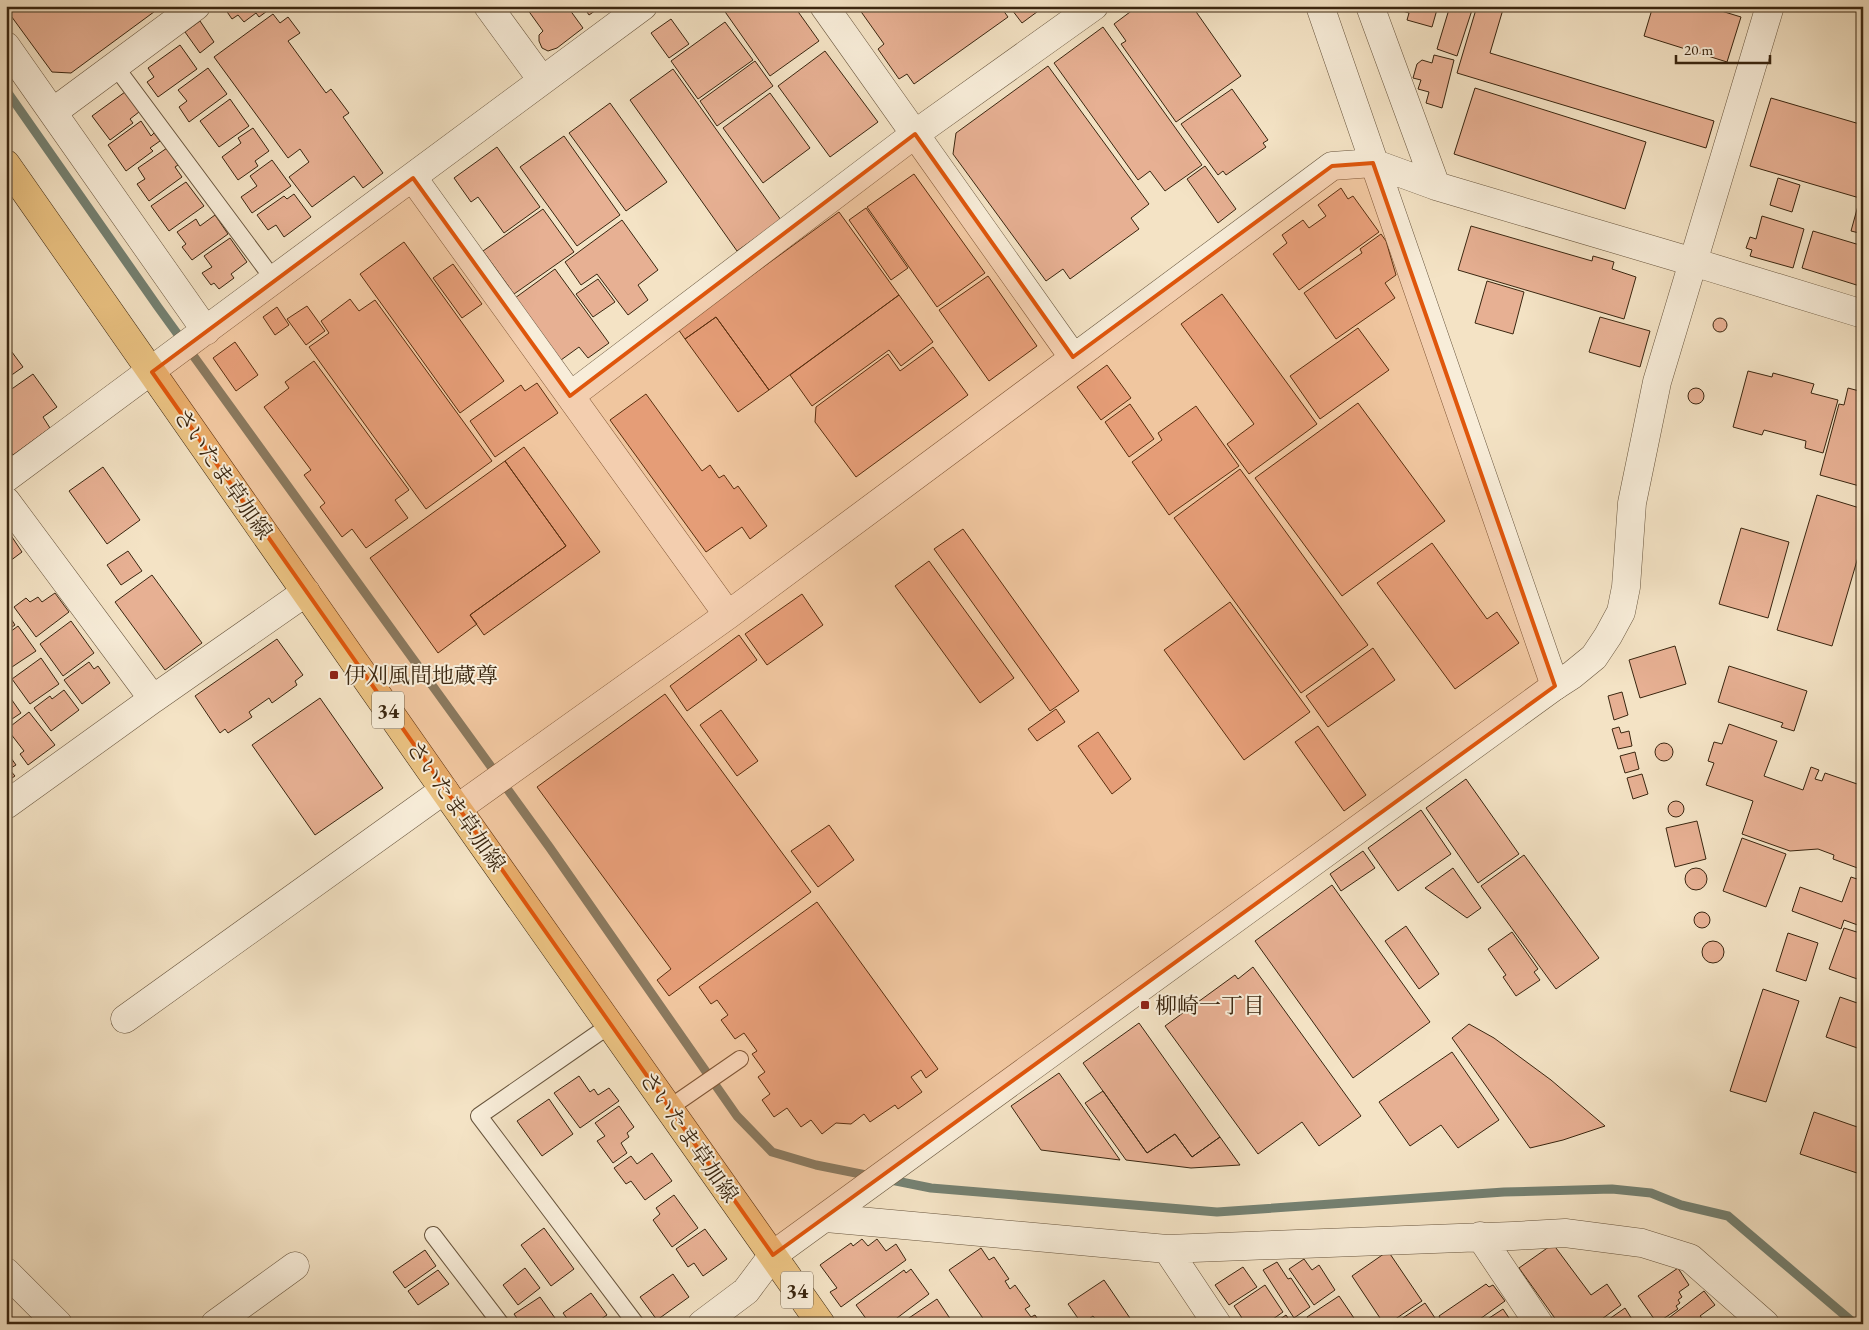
<svg xmlns="http://www.w3.org/2000/svg" width="1869" height="1330" font-family="'EB Garamond','Noto Serif JP',serif">
<style>
.lines{fill:none;stroke-linecap:round;stroke-linejoin:round}
.stream{stroke:#758172;stroke-width:9}
.building{fill:#e7b093;stroke:#3a2610}
.service-casing{stroke:#68553d;stroke-width:18}
.minor-casing{stroke:#68553d;stroke-width:29}
.tertiary-casing{stroke:#68553d;stroke-width:29}
.primary-casing{stroke:#3a2610;stroke-width:29}
.service{stroke:#f8edd9;stroke-width:16}
.minor{stroke:#f8edd9;stroke-width:28}
.tertiary{stroke:#f8edd9;stroke-width:28}
.primary{stroke:#eac282;stroke-width:28}
.marked{fill:#df560c;fill-opacity:0.2;stroke:#df560c;stroke-width:4;stroke-linejoin:round}
.poi-dot{fill:#8f2418;stroke:#f8edd9;stroke-width:2}
.labels{text-anchor:middle;dominant-baseline:central;stroke-width:4;stroke-linejoin:round;paint-order:stroke}
.shield{fill:#f8edd9;stroke:#73624c;stroke-width:1}
.shield-label{font-size:21px;font-weight:bold;fill:#3a2610}
.street-label{font-size:22px;fill:#3a2610;stroke:#f8edd9}
.poi-label{font-size:22px;fill:#3a2610;stroke:#f8edd9;text-anchor:start}
</style>
<rect width="100%" height="100%" fill="#f4e3c5"/>
<filter id="stains"><feTurbulence type="fractalNoise" baseFrequency=".004" numOctaves="4"/><feColorMatrix values="0 0 0 0 .2 0 0 0 0 .09 0 0 0 0 .02 0 0 0 .5 -.17"/></filter>
<radialGradient id="worn" r=".72"><stop offset=".6" stop-color="#630" stop-opacity="0"/><stop offset="1" stop-color="#630" stop-opacity=".3"/></radialGradient>
<g class="lines">
<path class="stream" d="M 6,90 L 158,307 L 550,848 L 737,1116 L 772,1152 L 816,1165 L 871,1176
M 886,1179 L 931,1188 L 1217,1212 L 1504,1192 L 1612,1189 L 1651,1193 L 1681,1205 L 1728,1216 L 1855,1324"/>
</g>
<path class="building" d="M 6,6 L 162,6 L 71,73 L 52,72 L 6,9 Z
M 223,6 L 274,6 L 259,17 L 256,13 L 244,22 L 238,15 L 232,19 Z
M 525,6 L 567,6 L 583,28 L 557,48 L 548,51 L 542,48 L 539,41 L 539,35 L 543,31 Z
M 583,6 L 602,6 L 589,15 Z
M 721,6 L 794,6 L 819,41 L 770,76 Z
M 857,6 L 1000,6 L 1008,17 L 914,84 L 907,74 L 899,79 L 878,49 L 884,44 Z
M 1009,6 L 1045,6 L 1022,23 Z
M 1138,6 L 1192,6 L 1241,76 L 1176,122 L 1121,44 L 1126,41 L 1114,24 Z
M 1397,6 L 1438,6 L 1432,27 L 1407,20 L 1409,13 L 1396,9 Z
M 1450,6 L 1473,7 L 1457,56 L 1437,49 Z
M 1477,6 L 1504,6 L 1490,53 L 1714,121 L 1706,148 L 1457,73 Z
M 1653,6 L 1705,6 L 1741,17 L 1727,62 L 1644,36 Z
M 273,14 L 280,23 L 288,17 L 300,33 L 288,41 L 326,93 L 331,89 L 349,113 L 343,117 L 383,173 L 363,188 L 354,176 L 312,207 L 289,177 L 309,162 L 300,149 L 288,158 L 214,57 Z
M 671,19 L 689,44 L 669,58 L 651,33 Z
M 200,21 L 214,42 L 200,53 L 185,32 Z
M 725,22 L 753,60 L 698,99 L 671,61 Z
M 1103,27 L 1202,165 L 1165,191 L 1150,171 L 1138,180 L 1054,63 Z
M 180,45 L 197,69 L 158,97 L 147,82 L 154,77 L 148,68 Z
M 825,51 L 878,122 L 830,157 L 778,86 Z
M 1434,55 L 1454,60 L 1442,108 L 1426,103 L 1429,92 L 1418,89 L 1421,80 L 1413,78 L 1417,64 L 1422,60 L 1432,63 Z
M 755,61 L 773,86 L 717,126 L 700,101 Z
M 1048,66 L 1149,204 L 1131,218 L 1139,229 L 1070,279 L 1063,269 L 1046,281 L 953,154 L 956,133 Z
M 208,68 L 227,94 L 189,122 L 179,107 L 187,101 L 178,90 Z
M 673,69 L 781,220 L 737,251 L 630,100 Z
M 1475,88 L 1646,142 L 1625,209 L 1454,154 Z
M 1232,89 L 1268,140 L 1263,143 L 1266,147 L 1226,175 L 1223,171 L 1218,175 L 1181,124 Z
M 125,92 L 139,112 L 130,119 L 133,123 L 110,140 L 92,116 Z
M 770,93 L 810,148 L 763,183 L 723,128 Z
M 1771,98 L 1863,125 L 1863,199 L 1750,166 Z
M 230,99 L 249,126 L 219,147 L 200,121 Z
M 610,103 L 667,182 L 626,211 L 569,133 Z
M 141,121 L 151,136 L 154,133 L 160,141 L 150,148 L 153,151 L 126,171 L 108,145 Z
M 253,128 L 269,151 L 255,161 L 258,166 L 238,180 L 222,157 L 241,143 L 238,138 Z
M 564,136 L 620,215 L 577,246 L 520,167 Z
M 497,147 L 540,207 L 504,233 L 478,197 L 471,202 L 454,178 Z
M 167,148 L 178,165 L 175,167 L 182,177 L 149,201 L 137,184 L 145,179 L 138,168 Z
M 272,160 L 291,186 L 252,213 L 241,197 L 257,186 L 250,176 Z
M 1205,166 L 1236,209 L 1218,223 L 1187,179 Z
M 914,174 L 985,273 L 937,307 L 867,207 Z
M 1778,178 L 1800,185 L 1792,212 L 1770,205 Z
M 186,182 L 204,206 L 169,231 L 151,206 Z
M 1341,188 L 1348,199 L 1353,196 L 1379,232 L 1299,290 L 1273,254 L 1287,243 L 1282,235 L 1303,220 L 1309,228 L 1326,216 L 1318,205 Z
M 294,194 L 311,217 L 284,237 L 276,225 L 268,230 L 257,215 L 284,196 L 287,199 Z
M 1859,202 L 1863,203 L 1863,234 L 1851,231 Z
M 866,208 L 908,268 L 891,280 L 849,220 Z
M 543,209 L 574,252 L 514,294 L 483,251 Z
M 839,212 L 899,295 L 769,390 L 716,317 L 685,339 L 678,329 Z
M 215,215 L 228,234 L 192,260 L 182,247 L 186,244 L 177,232 L 196,219 L 200,226 Z
M 1762,216 L 1804,229 L 1793,268 L 1750,256 L 1752,250 L 1746,248 L 1750,237 L 1756,239 Z
M 622,220 L 658,270 L 638,285 L 648,300 L 628,315 L 597,274 L 581,285 L 565,262 Z
M 1471,226 L 1592,261 L 1593,256 L 1614,262 L 1612,269 L 1636,277 L 1624,319 L 1458,270 Z
M 1813,231 L 1863,246 L 1863,287 L 1802,268 Z
M 1381,234 L 1386,241 L 1396,275 L 1385,283 L 1395,298 L 1336,339 L 1304,293 L 1362,253 L 1360,249 Z
M 230,238 L 247,262 L 231,274 L 234,278 L 219,289 L 214,283 L 211,285 L 202,273 L 212,267 L 204,256 Z
M 404,242 L 504,381 L 460,413 L 360,274 Z
M 453,264 L 482,304 L 462,318 L 433,278 Z
M 555,269 L 609,343 L 588,358 L 579,347 L 561,360 L 515,298 Z
M 988,276 L 1037,346 L 989,381 L 939,310 Z
M 598,279 L 615,302 L 593,317 L 576,294 Z
M 1487,281 L 1524,292 L 1513,334 L 1475,323 Z
M 1222,294 L 1317,424 L 1249,474 L 1227,444 L 1254,424 L 1181,324 Z
M 899,295 L 933,342 L 901,366 L 889,350 L 812,406 L 790,375 Z
M 350,299 L 359,311 L 375,300 L 492,461 L 426,509 L 309,347 L 329,333 L 321,321 Z
M 307,306 L 325,331 L 306,345 L 287,319 Z
M 277,307 L 289,325 L 275,335 L 263,317 Z
M 716,317 L 769,390 L 738,412 L 685,339 Z
M 1600,317 L 1650,331 L 1640,367 L 1589,352 Z
M1713 325a7 7 0 1 1 14 0a7 7 0 1 1-14 0Z
M 1358,328 L 1389,370 L 1320,419 L 1290,376 Z
M 235,342 L 258,375 L 236,391 L 213,358 Z
M 6,344 L 23,367 L 6,379 Z
M 933,347 L 968,395 L 856,477 L 815,422 L 816,407 L 888,354 L 900,371 Z
M 314,361 L 409,490 L 395,500 L 408,518 L 366,548 L 352,529 L 342,537 L 320,507 L 325,503 L 304,475 L 311,470 L 264,407 L 289,388 L 285,382 Z
M 1107,365 L 1131,398 L 1101,420 L 1077,387 Z
M 1748,371 L 1772,377 L 1773,373 L 1814,384 L 1811,393 L 1838,400 L 1823,453 L 1805,448 L 1806,441 L 1764,430 L 1762,435 L 1733,427 Z
M 33,374 L 57,407 L 43,417 L 50,428 L 13,455 L 6,445 L 6,393 Z
M 537,383 L 558,413 L 495,457 L 470,421 L 521,385 L 525,391 Z
M1688 396a8 8 0 1 1 16 0a8 8 0 1 1-16 0Z
M 1848,388 L 1863,392 L 1863,487 L 1820,475 L 1839,404 L 1844,405 Z
M 646,394 L 702,471 L 710,465 L 719,478 L 724,475 L 734,489 L 738,486 L 767,526 L 750,539 L 742,527 L 706,552 L 610,420 Z
M 1358,403 L 1445,521 L 1342,596 L 1255,478 Z
M 1130,404 L 1154,439 L 1129,457 L 1105,422 Z
M 1196,406 L 1239,466 L 1169,515 L 1132,462 L 1162,440 L 1158,433 Z
M 524,447 L 600,552 L 484,635 L 470,615 L 566,546 L 505,461 Z
M 505,461 L 566,546 L 470,615 L 477,624 L 438,653 L 370,558 Z
M 103,467 L 140,520 L 107,544 L 69,491 Z
M 1240,469 L 1368,645 L 1301,693 L 1174,518 Z
M 1817,495 L 1863,509 L 1863,540 L 1832,646 L 1777,630 Z
M 1741,528 L 1789,542 L 1768,618 L 1719,604 Z
M 963,529 L 1079,691 L 1050,711 L 934,549 Z
M 10,534 L 22,552 L 6,564 L 6,537 Z
M 1432,543 L 1487,619 L 1497,612 L 1519,643 L 1455,689 L 1377,583 Z
M 128,551 L 142,571 L 121,585 L 107,565 Z
M 929,561 L 1014,678 L 980,703 L 895,586 Z
M 152,575 L 202,643 L 165,670 L 115,602 Z
M 55,593 L 69,612 L 36,637 L 14,607 L 26,598 L 30,602 L 38,597 L 42,602 Z
M 802,594 L 823,625 L 767,665 L 745,634 Z
M 1230,602 L 1310,712 L 1244,760 L 1164,650 Z
M 6,611 L 15,625 L 6,631 Z
M 71,621 L 94,653 L 63,676 L 40,644 Z
M 18,626 L 36,651 L 6,671 L 6,635 Z
M 739,635 L 757,660 L 687,711 L 670,686 Z
M 277,639 L 303,675 L 295,681 L 297,685 L 272,703 L 269,698 L 249,712 L 252,717 L 228,733 L 225,729 L 220,733 L 195,696 Z
M 1675,646 L 1686,684 L 1640,698 L 1629,660 Z
M 1373,648 L 1395,680 L 1328,727 L 1306,696 Z
M 41,658 L 59,684 L 30,704 L 12,679 Z
M 89,662 L 94,669 L 98,666 L 110,683 L 82,704 L 64,680 Z
M 1729,666 L 1807,691 L 1794,731 L 1781,727 L 1783,723 L 1718,702 Z
M 64,690 L 79,710 L 51,731 L 34,708 L 50,696 L 52,699 Z
M 1622,692 L 1628,715 L 1614,720 L 1608,696 Z
M 7,693 L 21,713 L 6,723 L 6,694 Z
M 665,694 L 811,892 L 669,996 L 657,980 L 671,969 L 537,787 Z
M 320,698 L 383,788 L 315,835 L 252,745 Z
M 1056,709 L 1065,722 L 1037,741 L 1028,729 Z
M 721,710 L 758,761 L 737,776 L 700,725 Z
M 29,712 L 55,745 L 28,765 L 20,754 L 24,751 L 7,729 Z
M 1729,724 L 1777,741 L 1764,776 L 1803,790 L 1811,767 L 1819,770 L 1815,779 L 1822,781 L 1825,773 L 1863,786 L 1863,870 L 1833,859 L 1834,855 L 1818,849 L 1790,851 L 1742,834 L 1753,801 L 1706,785 L 1714,763 L 1708,761 L 1714,742 L 1722,744 Z
M 1318,726 L 1366,795 L 1344,811 L 1295,742 Z
M 1619,727 L 1621,733 L 1629,731 L 1632,746 L 1618,749 L 1612,729 Z
M 1098,732 L 1131,779 L 1112,794 L 1078,746 Z
M1655 752a9 9 0 1 1 18 0a9 9 0 1 1-18 0Z
M 6,751 L 16,765 L 9,769 L 15,776 L 6,782 Z
M 1635,752 L 1639,769 L 1625,773 L 1620,756 Z
M 1642,774 L 1648,794 L 1633,799 L 1627,778 Z
M 1466,779 L 1519,854 L 1478,883 L 1426,808 Z
M1668 809a8 8 0 1 1 16 0a8 8 0 1 1-16 0Z
M 1421,810 L 1451,854 L 1398,891 L 1368,848 Z
M 1697,821 L 1706,859 L 1675,867 L 1666,828 Z
M 829,825 L 854,860 L 818,887 L 791,851 Z
M 1742,838 L 1786,854 L 1766,907 L 1723,891 Z
M 1363,851 L 1375,868 L 1341,891 L 1330,874 Z
M 1524,855 L 1599,958 L 1556,989 L 1481,886 Z
M 1453,868 L 1481,908 L 1467,918 L 1425,888 Z
M1685 879a11 11 0 1 1 22 0a11 11 0 1 1-22 0Z
M 1851,877 L 1863,881 L 1863,927 L 1844,920 L 1841,929 L 1792,911 L 1800,887 L 1842,902 Z
M 1332,885 L 1430,1022 L 1353,1078 L 1255,941 Z
M 817,902 L 938,1069 L 926,1078 L 921,1070 L 911,1077 L 922,1092 L 898,1109 L 895,1105 L 870,1122 L 864,1114 L 851,1124 L 836,1123 L 822,1134 L 811,1120 L 801,1127 L 787,1108 L 774,1117 L 762,1100 L 770,1094 L 758,1077 L 765,1072 L 752,1054 L 757,1051 L 744,1033 L 735,1039 L 721,1020 L 728,1015 L 717,1000 L 711,1004 L 699,987 Z
M1694 920a8 8 0 1 1 16 0a8 8 0 1 1-16 0Z
M 1406,926 L 1439,974 L 1419,989 L 1385,941 Z
M 1844,928 L 1863,934 L 1863,981 L 1829,969 Z
M 1512,932 L 1538,969 L 1534,972 L 1540,980 L 1516,996 L 1503,977 L 1506,975 L 1488,949 Z
M 1788,933 L 1818,943 L 1806,981 L 1776,971 Z
M1702 952a11 11 0 1 1 22 0a11 11 0 1 1-22 0Z
M 1253,967 L 1361,1116 L 1319,1146 L 1302,1122 L 1258,1154 L 1165,1026 L 1235,975 L 1238,979 Z
M 1763,989 L 1799,1001 L 1766,1102 L 1730,1091 Z
M 1840,997 L 1863,1005 L 1863,1050 L 1826,1037 Z
M 1139,1023 L 1220,1137 L 1192,1157 L 1175,1134 L 1147,1153 L 1083,1063 Z
M 1469,1024 L 1494,1038 L 1551,1080 L 1605,1126 L 1563,1140 L 1530,1148 L 1452,1038 Z
M 1452,1052 L 1499,1120 L 1458,1148 L 1441,1125 L 1410,1146 L 1379,1102 Z
M 1059,1073 L 1120,1160 L 1041,1150 L 1011,1106 Z
M 579,1076 L 590,1092 L 594,1089 L 598,1095 L 609,1088 L 619,1101 L 580,1128 L 554,1093 Z
M 1103,1091 L 1147,1153 L 1175,1134 L 1192,1157 L 1220,1137 L 1240,1165 L 1191,1168 L 1126,1160 L 1085,1103 Z
M 549,1099 L 573,1134 L 542,1156 L 517,1121 Z
M 619,1106 L 634,1127 L 627,1133 L 629,1137 L 621,1143 L 627,1153 L 613,1163 L 597,1141 L 605,1136 L 595,1123 Z
M 1814,1112 L 1863,1129 L 1863,1175 L 1800,1154 Z
M 652,1153 L 672,1181 L 645,1200 L 631,1181 L 626,1184 L 614,1168 L 631,1156 L 637,1164 Z
M 674,1195 L 698,1228 L 672,1247 L 653,1220 L 660,1214 L 656,1208 Z
M 544,1228 L 574,1269 L 551,1286 L 521,1245 Z
M 705,1229 L 727,1259 L 703,1276 L 694,1263 L 688,1267 L 676,1249 Z
M 862,1239 L 868,1246 L 877,1239 L 886,1251 L 896,1244 L 906,1260 L 841,1307 L 830,1292 L 837,1288 L 820,1265 L 851,1243 L 853,1246 Z
M 1553,1244 L 1591,1295 L 1607,1284 L 1621,1305 L 1595,1324 L 1559,1324 L 1519,1268 Z
M 981,1248 L 989,1260 L 994,1257 L 1009,1279 L 1005,1281 L 1010,1289 L 1015,1285 L 1030,1306 L 1025,1309 L 1031,1317 L 1035,1315 L 1041,1324 L 987,1324 L 949,1270 Z
M 425,1250 L 436,1266 L 405,1288 L 393,1272 Z
M 1388,1251 L 1422,1301 L 1388,1324 L 1384,1324 L 1352,1276 Z
M 1304,1259 L 1312,1270 L 1319,1265 L 1335,1290 L 1314,1305 L 1289,1269 Z
M 1277,1262 L 1288,1279 L 1291,1278 L 1310,1307 L 1294,1318 L 1263,1270 Z
M 1243,1267 L 1257,1287 L 1229,1305 L 1215,1285 Z
M 525,1268 L 540,1288 L 518,1305 L 503,1285 Z
M 1678,1268 L 1689,1285 L 1679,1292 L 1682,1297 L 1678,1300 L 1680,1303 L 1676,1306 L 1678,1309 L 1657,1323 L 1638,1296 Z
M 911,1269 L 929,1294 L 889,1324 L 870,1324 L 856,1305 L 904,1270 L 906,1273 Z
M 438,1270 L 449,1284 L 418,1305 L 408,1291 Z
M 673,1274 L 689,1297 L 657,1320 L 640,1297 Z
M 1104,1280 L 1134,1324 L 1099,1324 L 1093,1316 L 1082,1324 L 1068,1304 Z
M 1486,1284 L 1489,1287 L 1493,1285 L 1505,1301 L 1473,1324 L 1443,1324 L 1439,1316 Z
M 1265,1285 L 1283,1312 L 1266,1324 L 1246,1324 L 1234,1306 Z
M 1704,1291 L 1715,1305 L 1700,1316 L 1706,1323 L 1661,1324 Z
M 591,1293 L 607,1315 L 594,1324 L 571,1324 L 563,1313 Z
M 1339,1296 L 1358,1324 L 1311,1324 L 1307,1317 Z
M 540,1297 L 555,1318 L 548,1324 L 521,1324 L 514,1314 Z
M 937,1299 L 951,1320 L 947,1324 L 908,1324 L 906,1320 Z
M 1425,1303 L 1439,1324 L 1394,1324 Z
M 1625,1308 L 1635,1324 L 1602,1324 Z
M 1503,1309 L 1513,1324 L 1480,1324 Z
M 1286,1315 L 1292,1324 L 1273,1324 Z"/>
<g class="lines">
<defs>
<path id="service" d="M 115,66 L 274,280
M 610,1025 L 479,1116 L 636,1324
M 669,1108 L 740,1059
M 433,1235 L 501,1324"/>
<path id="minor" d="M 488,6 L 542,80
M 824,6 L 1073,357
M 1320,6 L 1555,686
M 1370,6 L 1436,186
M 6,46 L 206,331
M 53,112 L 196,6
M 413,178 L 728,615
M 570,396 L 915,134 L 1094,6
M 6,478 L 643,6
M 6,501 L 153,699 L 6,805
M 153,699 L 306,592
M 458,808 L 728,615 L 1332,166 L 1373,163 L 1436,186 L 1693,262
M 125,1019 L 444,790
M 826,1218 L 1167,1249 L 1513,1236 L 1565,1233 L 1642,1243 L 1690,1258 L 1765,1324
M 1480,1236 L 1539,1324
M 1167,1249 L 1217,1324
M 6,1272 L 58,1324
M 215,1324 L 295,1266
M 702,1324 L 746,1291 L 773,1255"/>
<path id="tertiary" d="M 1693,262 L 1863,314
M 773,1255 L 1555,686 L 1572,675 L 1594,657 L 1608,636 L 1621,612 L 1626,587 L 1632,503 L 1657,382 L 1770,6"/>
<path id="primary" d="M 6,164 L 444,790 L 821,1324"/>
</defs>
<use href="#service" class="service-casing"/>
<use href="#minor" class="minor-casing"/>
<use href="#tertiary" class="tertiary-casing"/>
<use href="#primary" class="primary-casing"/>
<use href="#service" class="service"/>
<use href="#minor" class="minor"/>
<use href="#tertiary" class="tertiary"/>
<use href="#primary" class="primary"/>
</g>
<path class="marked" d="M 915,134 L 1073,357 L 1332,166 L 1373,163 L 1555,686 L 773,1255 L 152,372 L 413,178 L 570,396 Z"/>
<g class="poi-dot">
<rect x="329" y="670" width="10" height="10" rx="2.5"/>
<rect x="1140" y="1000" width="10" height="10" rx="2.5"/>
</g>
<g class="labels">
<g class="shield">
<rect x="372" y="691.5" width="32" height="37" rx="4"/>
<rect x="781" y="1271.5" width="32" height="37" rx="4"/>
</g>
<g class="shield-label">
<text x="388" y="710">34</text>
<text x="797" y="1290">34</text>
</g>
<g class="street-label">
<text transform="translate(223 474) rotate(55)">さいたま草加線</text>
<text transform="translate(456 806) rotate(55)">さいたま草加線</text>
<text transform="translate(689 1137) rotate(55)">さいたま草加線</text>
</g>
<g class="poi-label">
<text x="344" y="675">伊刈風間地蔵尊</text>
<text x="1155" y="1005">柳崎一丁目</text>
</g>
</g>
<rect width="1869" height="1330" fill="none" stroke="#f4e3c5" stroke-width="25"/>
<rect x="8" y="8" width="1854" height="1315" fill="none" stroke="#3a2610" stroke-width="2.5"/>
<rect x="12" y="12" width="1844" height="1305" fill="none" stroke="#3a2610"/>
<path d="M1676 55v8h94v-8" fill="none" stroke="#3a2610" stroke-width="2.5"/>
<text x="1684" y="55" font-size="15" fill="#3a2610" stroke="#f8edd9" stroke-width="4" paint-order="stroke">20 m</text>
<rect width="100%" height="100%" filter="url(#stains)"/>
<rect width="100%" height="100%" fill="url(#worn)"/>
</svg>
